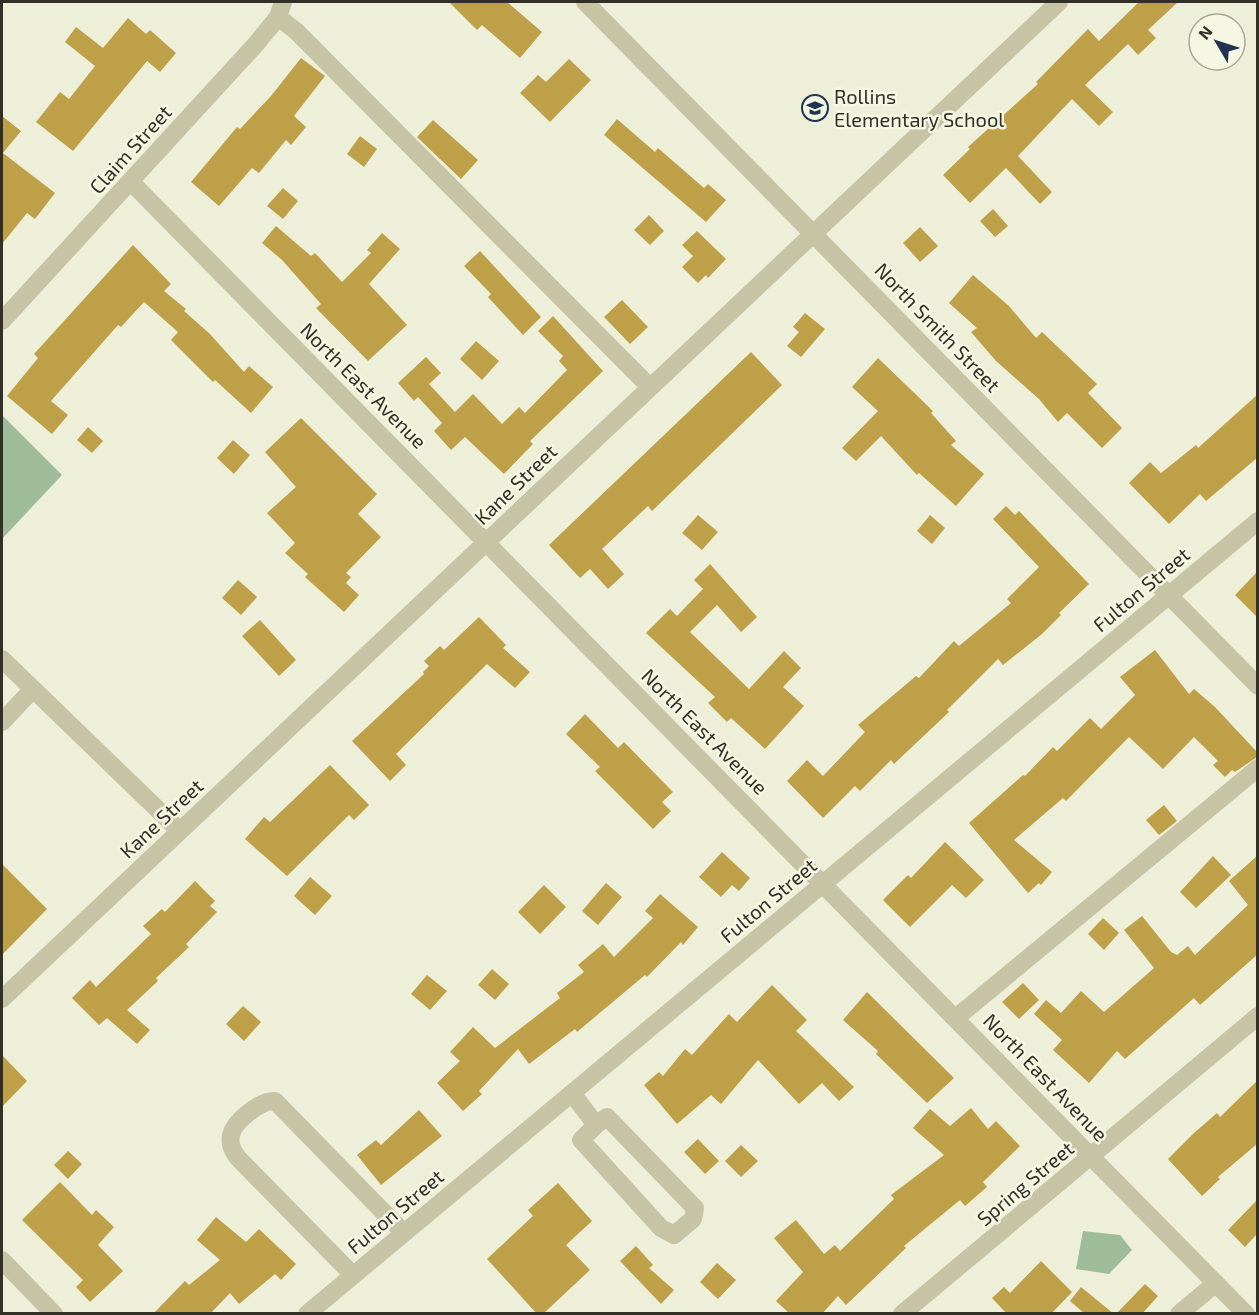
<svg xmlns="http://www.w3.org/2000/svg" width="1259" height="1315" font-family="'Exo 2',sans-serif">
<style>
.green{fill:#9fbc99}
.building{fill:#bda047}
.lines{fill:none;stroke-linecap:round;stroke-linejoin:round}
.minor{stroke:#c6c4a5;stroke-width:18}
.labels{text-anchor:middle;dominant-baseline:central;stroke-width:5;stroke-linejoin:round;paint-order:stroke}
.poi-label{font-size:20px;fill:#323026;stroke:#f6f7e3;text-anchor:start}
.street-label{font-size:20px;fill:#323026;stroke:#f6f7e3}
</style>
<rect width="100%" height="100%" fill="#eeefd8"/>
<path class="green" d="M 2,415 L 62,475 L 2,539 Z
M 1083,1231 L 1120,1235 L 1132,1250 L 1109,1274 L 1076,1269 Z"/>
<path class="building" d="M 449,2 L 507,2 L 542,32 L 520,58 L 482,25 L 477,30 Z
M 1139,2 L 1178,2 L 1148,30 L 1156,38 L 1138,55 L 1128,44 L 1085,85 L 1113,112 L 1099,126 L 1072,99 L 1018,156 L 1052,192 L 1040,204 L 1006,168 L 970,203 L 943,175 L 970,149 L 968,147 L 1038,84 L 1036,82 L 1088,29 L 1099,41 Z
M 128,18 L 146,34 L 150,30 L 176,53 L 160,72 L 147,61 L 73,151 L 36,122 L 60,92 L 69,99 L 95,66 L 65,42 L 76,27 L 103,48 Z
M 301,58 L 325,76 L 294,116 L 306,127 L 291,145 L 286,140 L 259,173 L 252,168 L 219,206 L 191,182 L 237,127 L 240,129 L 271,96 Z
M 569,59 L 591,80 L 550,122 L 520,93 L 538,75 L 546,82 Z
M 2,116 L 21,131 L 3,153 L 55,193 L 35,219 L 27,213 L 2,244 Z
M 617,119 L 655,152 L 658,148 L 704,188 L 708,184 L 726,200 L 706,222 L 604,135 Z
M 433,120 L 478,160 L 461,179 L 417,137 Z
M 360,136 L 377,149 L 364,167 L 347,154 Z
M 283,188 L 298,201 L 283,219 L 267,206 Z
M 993,209 L 1008,226 L 995,237 L 980,221 Z
M 649,215 L 664,231 L 650,245 L 634,230 Z
M 276,226 L 311,256 L 315,253 L 342,282 L 371,253 L 367,250 L 382,233 L 400,249 L 369,284 L 407,325 L 368,361 L 316,308 L 321,304 L 282,260 L 262,243 Z
M 920,227 L 938,246 L 920,262 L 903,243 Z
M 697,231 L 726,259 L 708,278 L 706,275 L 698,283 L 682,267 L 693,256 L 682,245 Z
M 133,245 L 171,284 L 164,291 L 186,309 L 184,311 L 210,334 L 244,372 L 249,366 L 273,387 L 251,413 L 215,380 L 213,382 L 171,340 L 178,332 L 144,302 L 121,327 L 118,325 L 51,401 L 68,415 L 52,434 L 7,396 L 38,358 L 34,354 Z
M 480,251 L 541,317 L 523,335 L 488,297 L 491,294 L 464,266 Z
M 973,275 L 1009,306 L 1036,338 L 1042,332 L 1097,384 L 1088,393 L 1122,428 L 1102,448 L 1067,413 L 1058,422 L 1039,399 L 996,361 L 971,332 L 977,328 L 949,303 Z
M 622,300 L 648,327 L 630,344 L 604,317 Z
M 805,313 L 825,329 L 801,357 L 787,346 L 799,332 L 793,327 Z
M 553,316 L 603,371 L 530,441 L 533,444 L 504,474 L 465,437 L 451,450 L 434,431 L 442,423 L 418,397 L 414,401 L 398,383 L 426,357 L 441,373 L 429,384 L 455,412 L 473,394 L 502,424 L 519,407 L 525,413 L 567,370 L 559,361 L 563,356 L 538,331 Z
M 476,341 L 499,361 L 482,380 L 460,359 Z
M 751,352 L 782,385 L 652,511 L 648,506 L 602,549 L 624,574 L 608,589 L 590,569 L 580,578 L 549,545 Z
M 878,358 L 933,411 L 931,413 L 956,441 L 951,445 L 984,474 L 956,506 L 919,473 L 917,475 L 881,436 L 856,461 L 842,448 L 878,411 L 852,387 Z
M 1257,395 L 1257,458 L 1206,501 L 1200,494 L 1169,524 L 1129,483 L 1150,462 L 1161,473 L 1196,445 L 1198,448 Z
M 301,418 L 377,494 L 358,514 L 381,537 L 346,573 L 351,577 L 346,583 L 359,595 L 344,612 L 305,577 L 308,574 L 285,553 L 295,543 L 267,513 L 296,487 L 265,452 Z
M 88,427 L 103,441 L 92,453 L 77,440 Z
M 233,440 L 250,455 L 234,474 L 217,458 Z
M 1006,506 L 1015,515 L 1019,511 L 1089,584 L 1059,613 L 1061,615 L 1042,634 L 1003,665 L 998,659 L 947,710 L 949,712 L 894,764 L 891,760 L 860,791 L 855,786 L 823,818 L 787,781 L 807,760 L 823,776 L 865,732 L 858,725 L 916,676 L 919,678 L 954,641 L 959,646 L 1011,603 L 1007,599 L 1039,567 L 993,519 Z
M 698,515 L 718,532 L 702,550 L 682,533 Z
M 930,515 L 945,528 L 932,544 L 917,531 Z
M 710,564 L 757,617 L 741,632 L 717,605 L 690,632 L 749,689 L 784,651 L 801,668 L 783,687 L 804,706 L 765,749 L 731,718 L 727,722 L 708,703 L 715,697 L 646,633 L 670,609 L 677,616 L 703,589 L 694,580 Z
M 1257,572 L 1257,617 L 1235,595 Z
M 238,580 L 257,597 L 241,615 L 222,598 Z
M 479,617 L 506,645 L 503,648 L 530,672 L 515,688 L 487,664 L 396,754 L 406,765 L 390,781 L 352,741 L 424,674 L 423,672 L 429,666 L 424,661 L 440,646 L 444,650 Z
M 260,620 L 296,660 L 279,676 L 242,636 Z
M 1155,650 L 1189,694 L 1194,689 L 1215,707 L 1257,752 L 1257,757 L 1235,772 L 1232,770 L 1225,777 L 1213,765 L 1218,761 L 1194,737 L 1163,769 L 1129,737 L 1066,801 L 1063,798 L 1014,840 L 1052,872 L 1041,885 L 1039,883 L 1028,893 L 969,823 L 1023,775 L 1025,776 L 1053,747 L 1057,751 L 1090,718 L 1101,729 L 1135,695 L 1120,677 Z
M 585,714 L 618,748 L 624,742 L 673,792 L 662,802 L 671,811 L 653,829 L 595,771 L 600,767 L 566,734 Z
M 330,765 L 369,805 L 354,820 L 349,815 L 287,876 L 245,839 L 264,817 L 270,822 Z
M 1164,805 L 1177,821 L 1159,835 L 1146,820 Z
M 945,842 L 984,880 L 966,898 L 952,885 L 910,927 L 883,900 L 908,875 L 911,878 Z
M 722,852 L 750,878 L 739,891 L 732,885 L 721,897 L 699,877 Z
M 1213,856 L 1231,875 L 1196,908 L 1180,892 Z
M 1257,856 L 1257,955 L 1200,1005 L 1194,998 L 1125,1059 L 1117,1051 L 1089,1083 L 1053,1050 L 1062,1040 L 1034,1014 L 1046,1000 L 1061,1013 L 1081,991 L 1104,1012 L 1154,968 L 1124,930 L 1142,916 L 1171,952 L 1177,955 L 1188,946 L 1195,955 L 1248,905 L 1229,881 Z
M 2,864 L 47,909 L 2,955 Z
M 310,877 L 332,896 L 315,915 L 294,896 Z
M 195,881 L 215,901 L 210,906 L 217,912 L 186,944 L 189,947 L 156,978 L 158,981 L 127,1010 L 150,1030 L 137,1044 L 107,1018 L 99,1025 L 72,998 L 90,980 L 96,987 L 151,934 L 143,926 L 162,909 L 165,912 Z
M 606,883 L 622,897 L 598,925 L 582,911 Z
M 544,885 L 566,907 L 540,934 L 518,912 Z
M 660,894 L 698,927 L 683,945 L 681,942 L 647,977 L 645,975 L 577,1032 L 575,1029 L 529,1064 L 518,1049 L 479,1091 L 482,1094 L 463,1111 L 437,1083 L 460,1061 L 450,1052 L 473,1027 L 495,1048 L 560,998 L 557,993 L 584,972 L 578,965 L 603,944 L 614,957 L 653,918 L 645,911 Z
M 1103,918 L 1119,933 L 1104,950 L 1088,934 Z
M 492,969 L 509,984 L 495,1000 L 478,985 Z
M 427,975 L 447,991 L 430,1010 L 411,994 Z
M 1023,983 L 1039,1000 L 1019,1019 L 1002,1002 Z
M 772,985 L 807,1020 L 796,1031 L 854,1087 L 839,1101 L 822,1083 L 799,1104 L 758,1060 L 721,1104 L 711,1095 L 677,1124 L 644,1085 L 659,1072 L 663,1076 L 685,1049 L 692,1055 L 729,1014 L 737,1022 Z
M 867,992 L 954,1078 L 927,1103 L 876,1054 L 878,1051 L 843,1020 Z
M 243,1006 L 261,1022 L 244,1041 L 226,1024 Z
M 2,1055 L 27,1081 L 2,1107 Z
M 1257,1081 L 1257,1144 L 1218,1177 L 1220,1179 L 1202,1196 L 1168,1159 L 1194,1133 L 1217,1113 L 1220,1117 Z
M 971,1108 L 988,1129 L 996,1121 L 1020,1146 L 983,1182 L 987,1187 L 965,1206 L 960,1200 L 904,1246 L 906,1248 L 846,1305 L 838,1296 L 822,1314 L 790,1314 L 776,1301 L 803,1272 L 774,1238 L 796,1220 L 824,1254 L 835,1245 L 840,1251 L 894,1199 L 891,1195 L 944,1155 L 913,1128 L 930,1109 L 950,1126 Z
M 419,1110 L 442,1136 L 381,1185 L 357,1155 L 376,1140 L 381,1145 Z
M 698,1139 L 719,1161 L 705,1174 L 684,1152 Z
M 741,1145 L 758,1161 L 741,1177 L 725,1161 Z
M 68,1151 L 82,1164 L 68,1179 L 54,1165 Z
M 60,1182 L 92,1215 L 96,1210 L 114,1227 L 98,1245 L 123,1271 L 90,1302 L 76,1287 L 83,1280 L 22,1220 Z
M 558,1183 L 592,1221 L 566,1245 L 590,1270 L 543,1314 L 537,1314 L 487,1259 L 533,1216 L 528,1210 Z
M 1257,1200 L 1257,1234 L 1245,1247 L 1228,1230 Z
M 216,1217 L 246,1242 L 259,1229 L 296,1264 L 281,1280 L 275,1274 L 239,1304 L 230,1293 L 210,1314 L 153,1314 L 185,1281 L 189,1285 L 220,1260 L 197,1240 Z
M 636,1246 L 653,1265 L 649,1268 L 674,1290 L 661,1304 L 620,1261 Z
M 1041,1261 L 1072,1292 L 1051,1314 L 1007,1314 L 992,1298 L 1004,1287 L 1010,1293 Z
M 717,1263 L 736,1280 L 718,1299 L 700,1282 Z
M 1145,1284 L 1158,1296 L 1142,1314 L 1116,1314 Z
M 1081,1287 L 1114,1314 L 1085,1314 L 1070,1301 Z"/>
<g class="lines">
<path class="minor" d="M 585,2 L 1258,686
M 278,17 L 296,31 L 650,387
M 131,182 L 1246,1314
M 2,321 L 256,44 L 278,17 L 283,2
M 2,659 L 180,831
M 2,722 L 33,689
M 2,999 L 1059,2
M 957,1017 L 1258,768
M 572,1093 L 596,1125 L 607,1117 L 695,1208 L 693,1219 L 674,1235 L 661,1228 L 581,1140 L 596,1125
M 2,1260 L 54,1314
M 353,1275 L 238,1158 C 233,1151 229,1145 231,1135 C 234,1121 261,1100 275,1101 L 404,1233
M 307,1314 L 1258,521
M 902,1314 L 1258,1016
M 1179,1314 L 1216,1283"/>
</g>
<defs>
<symbol id="school-ring" viewBox="-11 -11 22 22"><circle r="9.5" fill="#f6f7e3" stroke="#1e3450" stroke-width="1.5"/><path d="M0-5L7-2L0 1L-7-2ZM-4 1L0 2.5L4 1V4Q0 6-4 4Z" fill="#1e3450"/></symbol>
</defs>
<g fill-rule="evenodd">
<use href="#school-ring" x="800" y="93" width="30" height="30"/>
</g>
<g class="labels">
<g class="poi-label">
<text x="834" y="96">Rollins<tspan x="834" dy="23">Elementary School</tspan></text>
</g>
<g class="street-label">
<text transform="translate(130 149) rotate(-48)">Claim Street</text>
<text transform="translate(938 327) rotate(46)">North Smith Street</text>
<text transform="translate(364 385) rotate(45)">North East Avenue</text>
<text transform="translate(515 484) rotate(-44)">Kane Street</text>
<text transform="translate(1141 589) rotate(-40)">Fulton Street</text>
<text transform="translate(705 731) rotate(45)">North East Avenue</text>
<text transform="translate(161 818) rotate(-43)">Kane Street</text>
<text transform="translate(768 900) rotate(-40)">Fulton Street</text>
<text transform="translate(1046 1077) rotate(46)">North East Avenue</text>
<text transform="translate(1025 1183) rotate(-40)">Spring Street</text>
<text transform="translate(395 1211) rotate(-40)">Fulton Street</text>
</g>
</g>
<rect width="1259" height="1315" fill="none" stroke="#323026" stroke-width="6"/>
<g transform="translate(1217 42) rotate(309)"><circle r="28" fill="#f6f7e3" stroke="#a8a797" stroke-width="1.5"/>
<path d="M0-4.5L10 22L0 15L-10 22Z" fill="#1e3450"/>
<text y="-9" font-size="16" font-weight="bold" text-anchor="middle" fill="#323026">N</text>
</g>
</svg>
